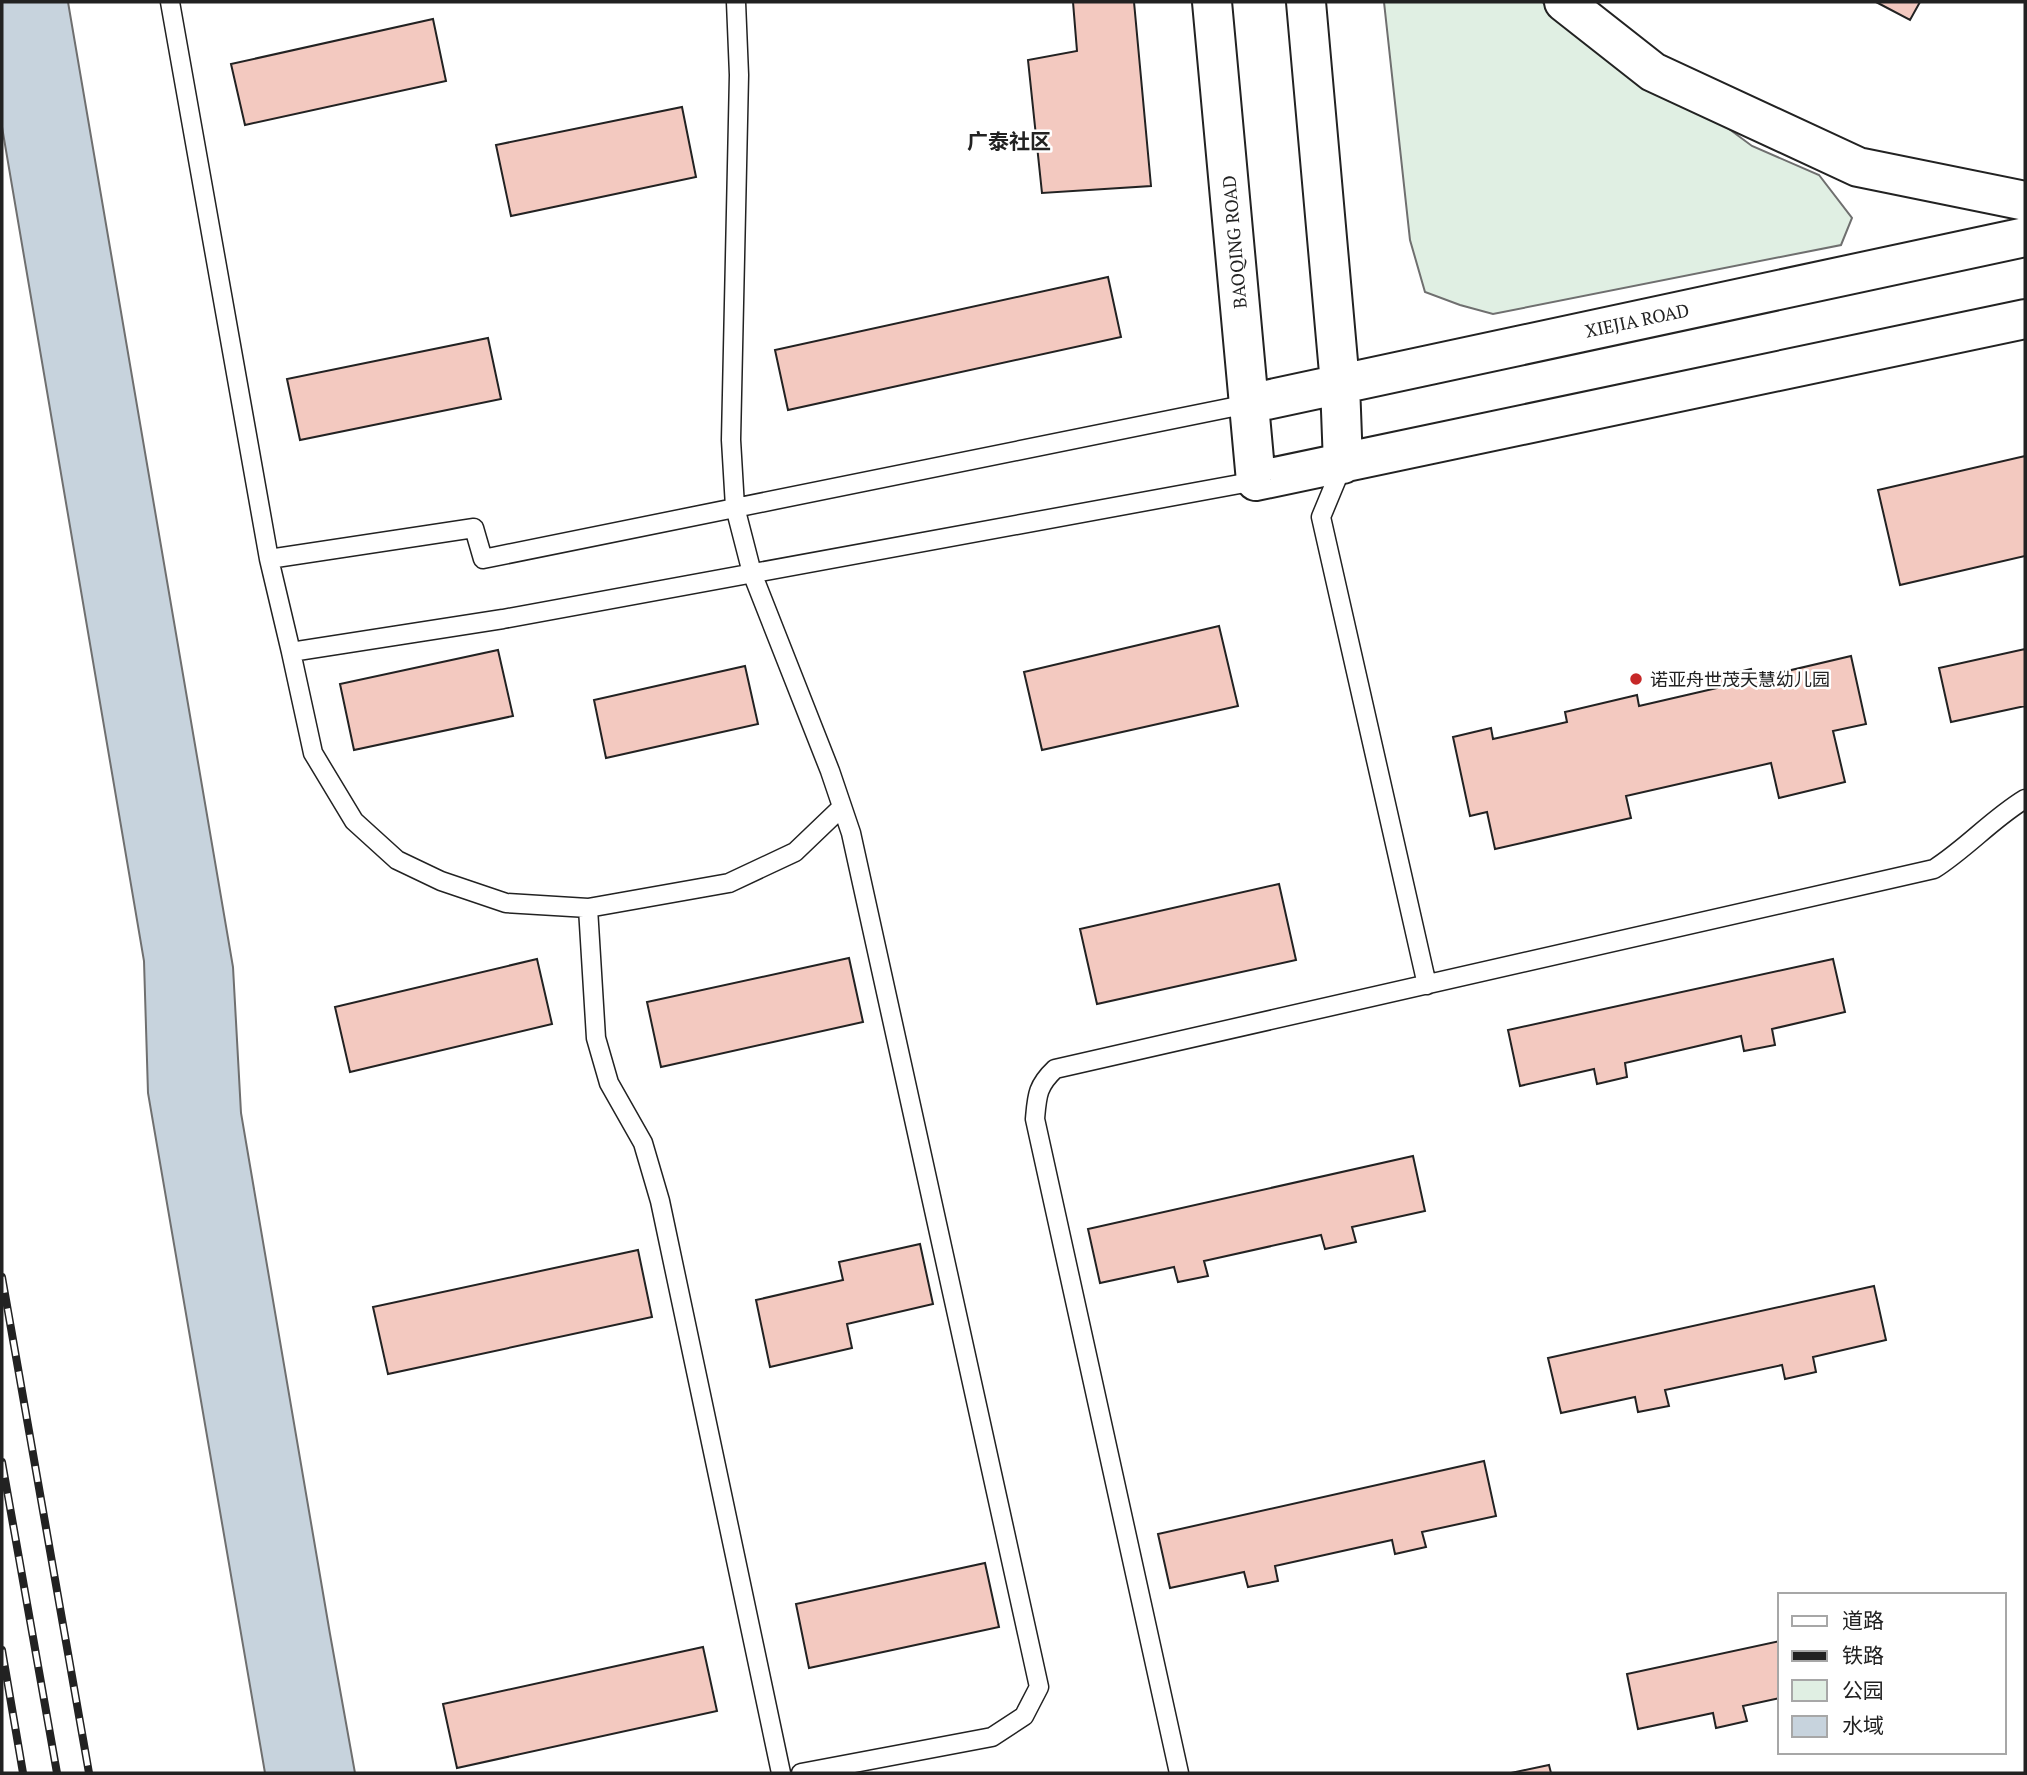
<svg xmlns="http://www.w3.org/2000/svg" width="2027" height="1775" font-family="'PT Serif','Noto Sans SC',serif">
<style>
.green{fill:#e0efe3;stroke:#6f6f6f;stroke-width:2}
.water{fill:#c7d3dd;stroke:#6f6f6f;stroke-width:2}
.building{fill:#f3c9c0;stroke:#222;stroke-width:2}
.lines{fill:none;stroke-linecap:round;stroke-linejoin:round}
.lane-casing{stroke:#222;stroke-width:21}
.secondary-casing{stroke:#222;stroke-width:42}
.lane{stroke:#fff;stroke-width:18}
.secondary{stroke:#fff;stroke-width:38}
.rail-casing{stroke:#222;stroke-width:8}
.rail{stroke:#fff;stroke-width:5;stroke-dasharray:16;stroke-linecap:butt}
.poi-dot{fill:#c62828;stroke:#fff;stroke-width:2.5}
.labels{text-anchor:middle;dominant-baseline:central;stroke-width:5;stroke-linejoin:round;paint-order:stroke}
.street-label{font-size:18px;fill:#222;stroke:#fff}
.poi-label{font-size:18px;fill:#222;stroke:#fff;text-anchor:start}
.quarter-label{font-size:21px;font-weight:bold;fill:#222;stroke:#fff}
</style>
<rect width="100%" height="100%" fill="#fff"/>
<path class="green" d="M 1384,2 L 1542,2 L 1623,64 L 1683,95 L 1752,146 L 1819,175 L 1852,218 L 1841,245 L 1493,314 L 1460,305 L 1425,292 L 1410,240 Z"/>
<path class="water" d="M 2,2 L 68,2 L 233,967 L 241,1113 L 330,1634 L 355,1773 L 265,1773 L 148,1093 L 144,961 L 2,127 Z"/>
<path class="building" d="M 1073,2 L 1134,2 L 1151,186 L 1042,193 L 1028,60 L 1077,51 Z
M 1876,2 L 1920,2 L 1910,20 Z
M 433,19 L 446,81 L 245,125 L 231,64 Z
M 682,107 L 696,177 L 511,216 L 496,145 Z
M 1108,277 L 1121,337 L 788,410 L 775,350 Z
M 488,338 L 501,399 L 300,440 L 287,379 Z
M 2025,456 L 2025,556 L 1900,585 L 1878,490 Z
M 1219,626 L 1238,706 L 1042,750 L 1024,672 Z
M 2025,649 L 2025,708 L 2025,706 L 1951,722 L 1939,668 Z
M 498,650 L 513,716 L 354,750 L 340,684 Z
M 1851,656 L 1866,724 L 1833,731 L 1845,782 L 1779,798 L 1771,763 L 1626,796 L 1631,818 L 1495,849 L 1487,812 L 1470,816 L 1453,737 L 1491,728 L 1493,739 L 1567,722 L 1565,712 L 1637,695 L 1639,706 L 1717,688 L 1714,678 L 1751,669 L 1753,679 Z
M 745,666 L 758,724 L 606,758 L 594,700 Z
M 1279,884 L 1296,960 L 1097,1004 L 1080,929 Z
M 849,958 L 863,1022 L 661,1067 L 647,1002 Z
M 537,959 L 552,1024 L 350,1072 L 335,1007 Z
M 1833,959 L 1845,1012 L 1772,1029 L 1775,1045 L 1744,1051 L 1741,1036 L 1625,1063 L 1627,1077 L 1597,1084 L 1594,1069 L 1520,1086 L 1508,1030 Z
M 1413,1156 L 1425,1211 L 1352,1227 L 1356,1242 L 1325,1249 L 1321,1235 L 1204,1261 L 1208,1276 L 1178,1282 L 1174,1267 L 1100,1283 L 1088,1229 Z
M 920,1244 L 933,1304 L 847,1324 L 852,1348 L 770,1367 L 756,1300 L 843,1280 L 839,1262 Z
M 638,1250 L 652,1317 L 388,1374 L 373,1307 Z
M 1874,1286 L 1886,1340 L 1813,1357 L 1816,1372 L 1785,1379 L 1782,1365 L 1665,1390 L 1669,1406 L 1638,1412 L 1635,1397 L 1561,1413 L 1548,1358 Z
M 1484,1461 L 1496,1516 L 1422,1532 L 1426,1547 L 1395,1554 L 1392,1540 L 1275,1566 L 1278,1581 L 1248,1587 L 1244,1572 L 1170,1588 L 1158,1534 Z
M 985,1563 L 999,1627 L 809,1668 L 796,1604 Z
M 1780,1641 L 1780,1698 L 1743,1706 L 1747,1721 L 1716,1728 L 1713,1713 L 1638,1729 L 1627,1674 Z
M 703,1647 L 717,1711 L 457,1768 L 443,1704 Z
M 1549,1765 L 1551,1773 L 1511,1773 Z"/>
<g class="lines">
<defs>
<path id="lane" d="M 170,2 L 269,559
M 736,2 L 739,75 L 731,440 L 735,507 L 752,573 L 830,771 L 851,833 L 1039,1687 L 1024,1716 L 992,1737 L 801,1773
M 1248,404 L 483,559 L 474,528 L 269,559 L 291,652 L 503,619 L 1256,481
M 1343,464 L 1321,517 L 1427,985
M 291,652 L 313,753 L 354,821 L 397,860 L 441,881 L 506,903 L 588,908 L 729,883 L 795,852 L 842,807
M 588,908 L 596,1038 L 609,1083 L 643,1143 L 660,1201 L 781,1773
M 1179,1773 L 1035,1119 C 1037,1096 1037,1086 1055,1069 L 1934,869 C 1967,848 1992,819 2025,799"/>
<path id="secondary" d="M 1212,2 L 1256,481 L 2025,319
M 1306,2 L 1340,384 L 1343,464
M 1564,2 L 1653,72 L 1858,167 L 2025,201
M 1248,404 L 2025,237"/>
</defs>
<use href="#lane" class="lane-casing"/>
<use href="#secondary" class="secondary-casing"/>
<use href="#lane" class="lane"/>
<use href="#secondary" class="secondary"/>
<defs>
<path id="rail" d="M 2,1277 L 89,1773
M 2,1462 L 57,1773
M 2,1650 L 23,1773"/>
</defs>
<use href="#rail" class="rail-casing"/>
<use href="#rail" class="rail"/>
</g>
<circle class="poi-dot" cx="1636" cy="679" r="7"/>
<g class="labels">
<g class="street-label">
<text transform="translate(1234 242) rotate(-95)">BAOQING ROAD</text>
<text transform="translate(1637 320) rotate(-12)">XIEJIA ROAD</text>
</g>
<g class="poi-label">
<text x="1650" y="679">诺亚舟世茂天慧幼儿园</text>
</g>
<g class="quarter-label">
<text x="1009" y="141">广泰社区</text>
</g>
</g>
<rect width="2027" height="1775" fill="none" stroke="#222222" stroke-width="7"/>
<rect x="1778" y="1593" width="228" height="161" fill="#ffffff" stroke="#a7a7a7" stroke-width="2"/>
<rect x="1792" y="1616" width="35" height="10" fill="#ffffff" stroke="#a7a7a7" stroke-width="2"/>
<text x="1842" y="1628" font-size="21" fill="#222222">道路</text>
<rect x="1792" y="1651" width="35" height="10" fill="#222222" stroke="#a7a7a7" stroke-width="2"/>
<text x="1842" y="1663" font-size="21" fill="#222222">铁路</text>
<rect x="1792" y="1680" width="35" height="21" fill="#e0efe3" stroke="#a7a7a7" stroke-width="2"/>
<text x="1842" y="1698" font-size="21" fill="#222222">公园</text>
<rect x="1792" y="1716" width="35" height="21" fill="#c7d3dd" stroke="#a7a7a7" stroke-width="2"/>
<text x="1842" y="1733" font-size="21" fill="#222222">水域</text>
</svg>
